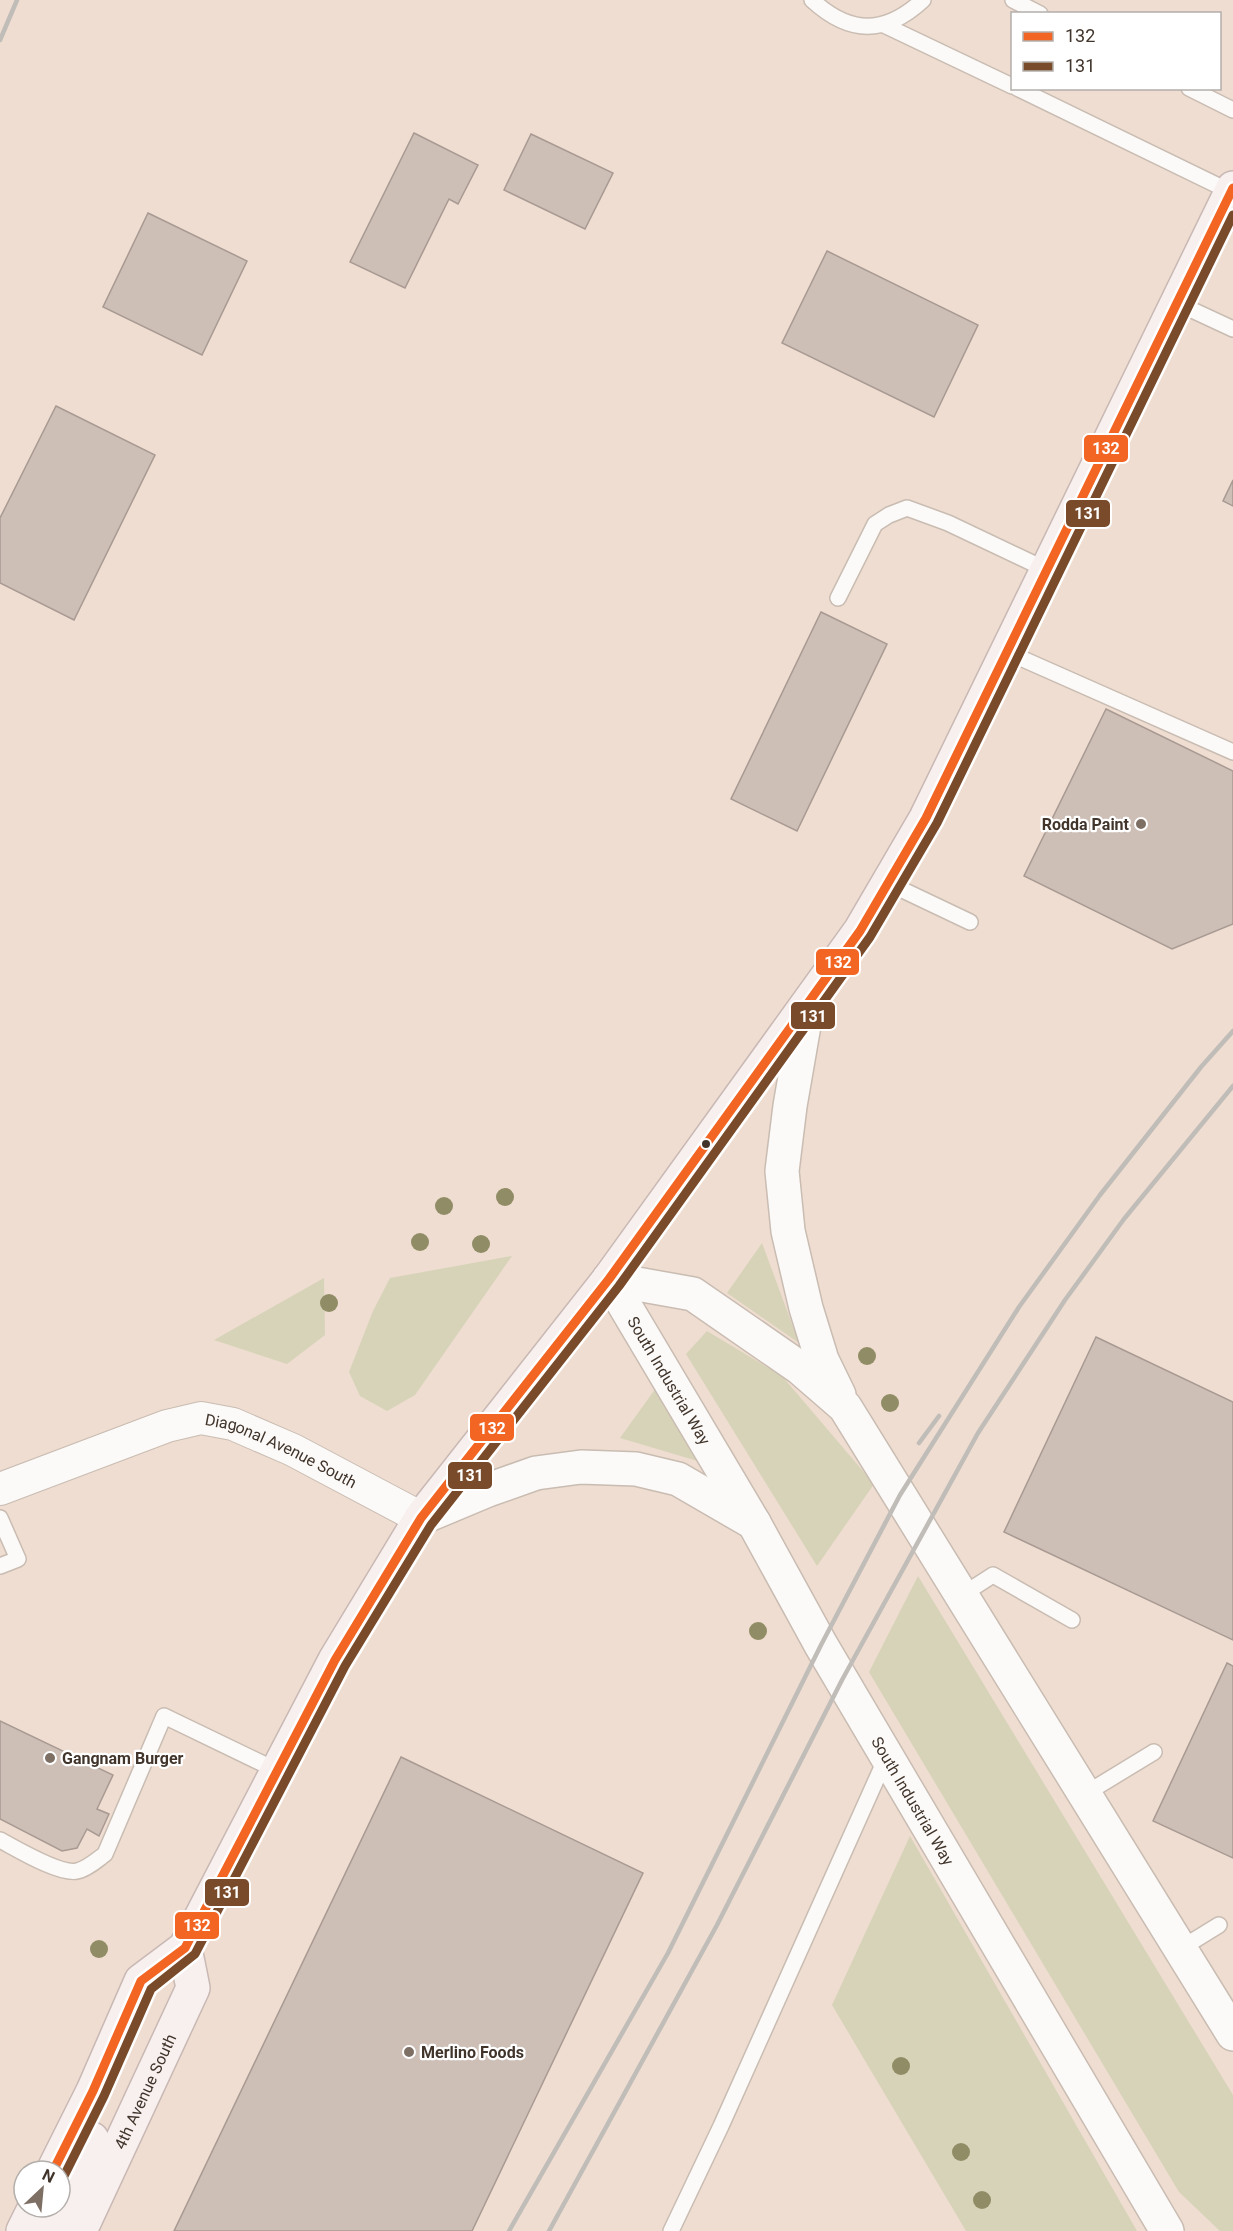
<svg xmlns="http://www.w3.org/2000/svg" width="1233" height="2231" font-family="Roboto,sans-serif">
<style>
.green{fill:#d7d3b8}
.building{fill:#cdbeb6;stroke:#a89a92;stroke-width:1.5}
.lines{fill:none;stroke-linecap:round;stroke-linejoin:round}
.lane-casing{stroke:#c9bcb2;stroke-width:18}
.street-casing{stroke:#c9bcb2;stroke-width:34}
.secondary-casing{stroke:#c9bcb2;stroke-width:36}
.primary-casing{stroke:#c9b8b3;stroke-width:36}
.lane{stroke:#fcfaf8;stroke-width:15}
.street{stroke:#fcfaf8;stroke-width:32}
.secondary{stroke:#fcfaf8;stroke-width:33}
.primary{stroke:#f7f0ef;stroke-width:33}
.rail{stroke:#c0bcb8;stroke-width:4.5}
.bus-1-casing{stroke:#fff;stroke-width:14}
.bus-2-casing{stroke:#fff;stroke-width:14}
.bus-1{stroke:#f26522;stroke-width:9}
.bus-2{stroke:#7a4b2a;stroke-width:9}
.tree{fill:#908c65}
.poi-dot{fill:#7e6f65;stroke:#fff;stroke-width:2}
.bus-dot{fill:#41342b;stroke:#fff;stroke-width:2}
.labels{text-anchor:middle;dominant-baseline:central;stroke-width:4.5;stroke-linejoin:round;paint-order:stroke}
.poi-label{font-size:16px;font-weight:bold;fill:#41342b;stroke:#fff;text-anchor:start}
.street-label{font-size:16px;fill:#41342b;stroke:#fff}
.line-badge{stroke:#fff;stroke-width:2}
.badge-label{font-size:16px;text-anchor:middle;font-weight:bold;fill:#fff}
</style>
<rect width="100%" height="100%" fill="#eeddd0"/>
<path class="green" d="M 762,1243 L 799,1343 L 727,1293 Z
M 512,1256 L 415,1395 L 387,1411 L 360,1396 L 349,1372 L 373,1311 L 390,1278 Z
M 324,1278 L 325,1335 L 287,1364 L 214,1340 Z
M 707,1331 L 782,1376 L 874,1484 L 817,1566 L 686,1354 Z
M 656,1388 L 701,1462 L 620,1438 Z
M 918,1576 L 1233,2095 L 1233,2231 L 1220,2231 L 1179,2192 L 869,1672 Z
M 910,1836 L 1137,2231 L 966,2231 L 832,2005 Z"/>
<path class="building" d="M 414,133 L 478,165 L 458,204 L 449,199 L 405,288 L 350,262 Z
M 531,134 L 613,173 L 585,229 L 504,190 Z
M 148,213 L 247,261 L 202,355 L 103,307 Z
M 827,251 L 978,325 L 934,417 L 782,343 Z
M 56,406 L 155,455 L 74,620 L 0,583 L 0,518 Z
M 1233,480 L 1233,506 L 1223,501 Z
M 821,612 L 887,644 L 797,831 L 731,799 Z
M 1106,709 L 1233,771 L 1233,924 L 1172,949 L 1024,876 Z
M 1096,1337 L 1233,1402 L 1233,1640 L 1004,1532 Z
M 1227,1663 L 1233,1666 L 1233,1858 L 1153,1821 Z
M 0,1721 L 113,1775 L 97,1809 L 109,1814 L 99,1836 L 87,1829 L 77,1848 L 62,1851 L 0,1819 Z
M 401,1757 L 643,1873 L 472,2231 L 174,2231 Z"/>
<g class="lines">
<defs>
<path id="lane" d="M 812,0 C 850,35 885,35 923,0
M 1013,0 L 1040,14
M 884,25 L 1012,86
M 1017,88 L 1231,192
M 1189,88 L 1233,110
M 1177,303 L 1233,329
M 838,598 L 875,524 L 889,515 L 907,508 L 948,523 L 1047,570
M 1007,652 L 1233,752
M 888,883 L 970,922
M 0,1518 L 18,1559 L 0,1566
M 962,1595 L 993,1575 L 1072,1620
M 1085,1794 L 1154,1752
M 0,1840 C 17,1849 60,1875 77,1871 C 87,1869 97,1860 105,1854 L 164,1716 L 278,1771
M 1180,1949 L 1219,1925
M 671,2231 L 721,2126 L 886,1758"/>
<g id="street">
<path id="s1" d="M 0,1489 L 167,1426 L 201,1418 L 233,1424 L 293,1450 L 421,1518"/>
</g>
<g id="secondary">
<path d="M 807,1008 L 790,1106 L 782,1171 L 788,1231 L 806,1308 L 822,1360 L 839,1395"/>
<path id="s2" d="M 609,1279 L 754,1523 L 821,1645 L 1167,2231"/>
<path d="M 609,1279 L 693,1294 L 800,1368 L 845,1407 L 1233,2034"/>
<path d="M 421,1518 L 488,1490 L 536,1473 L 581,1467 L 636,1469 L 678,1479 L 754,1523"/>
</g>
<g id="primary">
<path d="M 53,2171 L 93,2091 L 141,1981 L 185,1948 L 335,1660 L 421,1518 L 609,1279 L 860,931 L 926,818 L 1233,188"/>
<path d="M 23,2231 L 35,2207"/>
<path d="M 51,2231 L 92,2139"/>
<path id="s3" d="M 80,2231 L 193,1988 L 185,1948"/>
</g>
</defs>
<use href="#lane" class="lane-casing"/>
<use href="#street" class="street-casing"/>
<use href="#secondary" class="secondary-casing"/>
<use href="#primary" class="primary-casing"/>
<use href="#lane" class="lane"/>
<use href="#street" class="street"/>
<use href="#secondary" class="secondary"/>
<use href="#primary" class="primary"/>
<path class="rail" d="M 0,40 L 17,0
M 919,1443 L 939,1416
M 509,2231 L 668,1953 L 821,1645 L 900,1495 L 1019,1307 L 1100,1195 L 1201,1067 L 1233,1031
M 549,2231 L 717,1925 L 842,1680 L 978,1433 L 1065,1300 L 1124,1219 L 1233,1086"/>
<defs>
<path id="bus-1" d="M 53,2171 L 93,2091 L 141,1981 L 185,1948 L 335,1660 L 421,1518 L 609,1279 L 860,931 L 926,818 L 1233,188"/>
<path id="bus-2" d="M 64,2176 L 104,2096 L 151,1989 L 195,1954 L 345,1666 L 431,1525 L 619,1286 L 870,937 L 937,823 L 1233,215"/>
</defs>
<use href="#bus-1" class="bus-1-casing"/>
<use href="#bus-2" class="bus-2-casing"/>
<use href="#bus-1" class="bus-1"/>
<use href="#bus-2" class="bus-2"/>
</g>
<g class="tree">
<circle cx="505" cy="1197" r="9"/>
<circle cx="444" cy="1206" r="9"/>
<circle cx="420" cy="1242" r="9"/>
<circle cx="481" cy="1244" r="9"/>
<circle cx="329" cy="1303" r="9"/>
<circle cx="867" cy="1356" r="9"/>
<circle cx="890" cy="1403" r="9"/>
<circle cx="758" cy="1631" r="9"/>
<circle cx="99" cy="1949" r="9"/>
<circle cx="901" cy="2066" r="9"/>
<circle cx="961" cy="2152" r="9"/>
<circle cx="982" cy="2200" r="9"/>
</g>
<g class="poi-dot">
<circle cx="1141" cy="824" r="6"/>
<circle cx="50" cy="1758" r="6"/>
<circle cx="409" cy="2052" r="6"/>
</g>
<circle class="bus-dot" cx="706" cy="1144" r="5"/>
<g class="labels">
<g class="poi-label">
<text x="1129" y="824" text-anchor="end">Rodda Paint</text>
<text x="62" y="1758">Gangnam Burger</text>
<text x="421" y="2052">Merlino Foods</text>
</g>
<g class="street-label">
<text stroke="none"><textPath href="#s2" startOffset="118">South Industrial Way</textPath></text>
<text stroke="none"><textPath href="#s1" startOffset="300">Diagonal Avenue South</textPath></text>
<text stroke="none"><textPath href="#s2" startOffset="604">South Industrial Way</textPath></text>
<text stroke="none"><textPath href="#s3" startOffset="154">4th Avenue South</textPath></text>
</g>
</g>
<g class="line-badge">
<rect x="1083" y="434" width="46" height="29" rx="6" fill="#f26522"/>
<rect x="1065" y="499" width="46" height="29" rx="6" fill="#7a4b2a"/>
<rect x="815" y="948" width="45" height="28" rx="6" fill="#f26522"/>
<rect x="790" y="1001" width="46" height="29" rx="6" fill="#7a4b2a"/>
<rect x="469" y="1413" width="46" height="29" rx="6" fill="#f26522"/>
<rect x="447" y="1461" width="46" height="29" rx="6" fill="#7a4b2a"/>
<rect x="204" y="1878" width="46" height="29" rx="6" fill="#7a4b2a"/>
<rect x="174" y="1911" width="46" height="29" rx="6" fill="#f26522"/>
</g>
<g class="badge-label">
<text x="1106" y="454">132</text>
<text x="1088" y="519">131</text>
<text x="838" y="968">132</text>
<text x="813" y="1022">131</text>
<text x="492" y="1434">132</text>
<text x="470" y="1481">131</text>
<text x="227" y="1898">131</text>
<text x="197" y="1931">132</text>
</g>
<rect x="1011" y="12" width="210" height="78" fill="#ffffff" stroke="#b3aeaa" stroke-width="1.5"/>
<rect x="1023" y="32" width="30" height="9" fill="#f26522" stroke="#b3aeaa" stroke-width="1.5"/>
<text x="1065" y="42" font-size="18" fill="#41342b">132</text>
<rect x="1023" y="62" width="30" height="9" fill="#7a4b2a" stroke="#b3aeaa" stroke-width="1.5"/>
<text x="1065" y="72" font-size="18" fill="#41342b">131</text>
<g transform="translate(42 2189) rotate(26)"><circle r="28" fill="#ffffff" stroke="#b3aeaa" stroke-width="1.5"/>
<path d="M0-4.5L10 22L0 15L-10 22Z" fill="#7e6f65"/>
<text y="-9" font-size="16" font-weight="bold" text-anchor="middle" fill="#41342b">N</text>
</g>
</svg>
